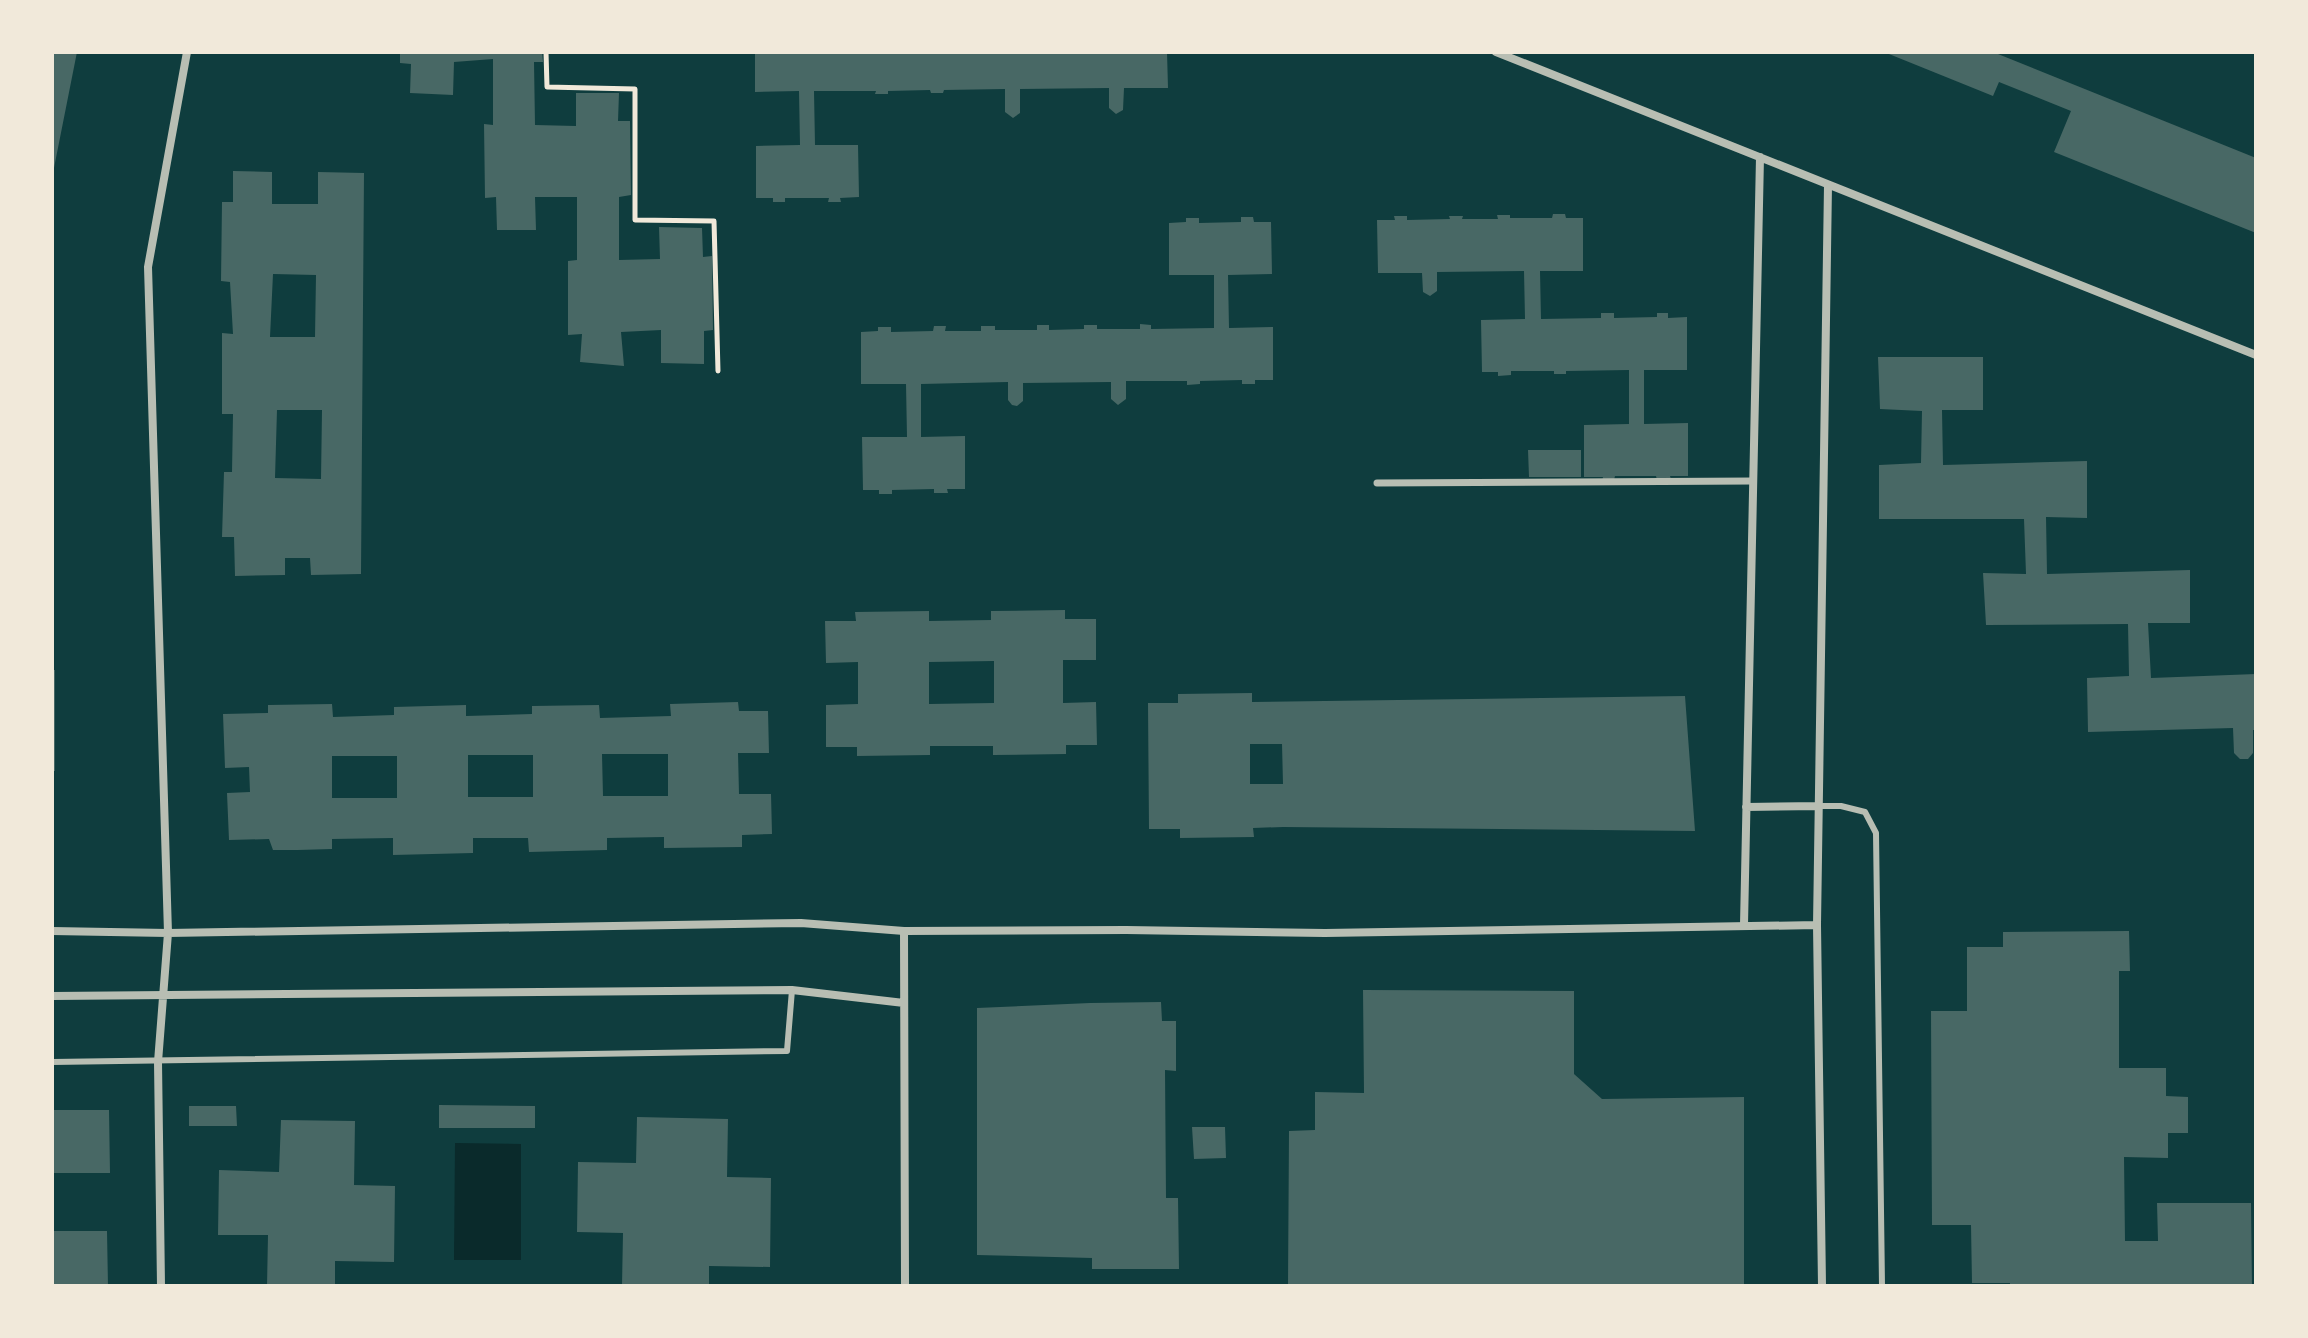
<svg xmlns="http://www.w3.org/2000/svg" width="2308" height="1338" font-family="'Sofia Sans Condensed',sans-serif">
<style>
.water{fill:#0a2a2b}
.building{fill:#486865;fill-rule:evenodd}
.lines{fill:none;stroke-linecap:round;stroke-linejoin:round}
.path{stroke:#f1e9da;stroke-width:5}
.service{stroke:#b8beb3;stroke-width:6}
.pedestrian{stroke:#b8beb3;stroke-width:7}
.minor{stroke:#b8beb3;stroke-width:8}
</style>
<rect width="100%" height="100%" fill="#0f3d3e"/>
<path class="water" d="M 455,1143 L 521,1144 L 521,1260 L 454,1260 Z"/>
<path class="building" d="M 52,52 L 77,52 L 53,173 L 52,173 Z
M 400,52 L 542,52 L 543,62 L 534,62 L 535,125 L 576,126 L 576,93 L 619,93 L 618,121 L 630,121 L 631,195 L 619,197 L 619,260 L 660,259 L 659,227 L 702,228 L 703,257 L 712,256 L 713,330 L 704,331 L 704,364 L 661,363 L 661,330 L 621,332 L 624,366 L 580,362 L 582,334 L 568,335 L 568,261 L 577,260 L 577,197 L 535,197 L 536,230 L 497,230 L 496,197 L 485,198 L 484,124 L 493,125 L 493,59 L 454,62 L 453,95 L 410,93 L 411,64 L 400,63 Z
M 755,52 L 1167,52 L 1168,88 L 1124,88 L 1123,110 L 1116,114 L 1109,108 L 1109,88 L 1020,89 L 1020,113 L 1013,118 L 1005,112 L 1005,89 L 944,90 L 943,93 L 931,93 L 930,90 L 888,91 L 888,94 L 875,94 L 876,91 L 814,91 L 815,145 L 858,145 L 859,197 L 840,198 L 841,202 L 828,202 L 829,198 L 785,198 L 785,202 L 773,202 L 773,198 L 756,198 L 756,146 L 800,145 L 799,91 L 755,92 Z
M 1884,52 L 1993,52 L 2256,158 L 2256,233 L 2054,152 L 2071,111 L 1999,82 L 1993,96 Z
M 233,171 L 272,172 L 272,204 L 318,204 L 318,172 L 364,173 L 361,574 L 311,575 L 310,558 L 285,558 L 285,575 L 235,576 L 234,537 L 222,537 L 224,472 L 232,472 L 233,414 L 222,414 L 222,333 L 233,334 L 230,282 L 221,281 L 222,202 L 233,202 ZM 273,274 L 316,275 L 315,337 L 270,337 ZM 277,410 L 322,410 L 321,479 L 275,478 Z
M 1553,214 L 1565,214 L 1566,218 L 1583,218 L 1583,271 L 1540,271 L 1541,319 L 1601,318 L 1601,313 L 1614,313 L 1614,318 L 1657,317 L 1657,313 L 1668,313 L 1668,318 L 1687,317 L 1687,370 L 1644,370 L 1644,424 L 1688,423 L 1688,476 L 1670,476 L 1671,479 L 1657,480 L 1656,476 L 1615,476 L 1614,480 L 1602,481 L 1603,477 L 1584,477 L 1584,425 L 1629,424 L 1629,370 L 1566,371 L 1566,374 L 1554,374 L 1554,371 L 1511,371 L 1511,375 L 1498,376 L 1498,372 L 1482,372 L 1481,320 L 1525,319 L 1524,271 L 1437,272 L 1437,291 L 1430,296 L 1423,292 L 1422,273 L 1378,273 L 1377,220 L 1395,220 L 1394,216 L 1407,216 L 1407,220 L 1450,219 L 1449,216 L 1463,216 L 1462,219 L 1498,219 L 1497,215 L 1510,215 L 1510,218 L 1552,218 Z
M 1241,217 L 1253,217 L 1254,222 L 1271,222 L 1272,274 L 1228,275 L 1229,328 L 1273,327 L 1273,380 L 1255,380 L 1255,384 L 1242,384 L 1242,380 L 1200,381 L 1200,384 L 1187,385 L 1187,381 L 1126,381 L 1126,399 L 1118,405 L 1111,399 L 1111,382 L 1023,383 L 1023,401 L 1017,406 L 1012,405 L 1008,400 L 1008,382 L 921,384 L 921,437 L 965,436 L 965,489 L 947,489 L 948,493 L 934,493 L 934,489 L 892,490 L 892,494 L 879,494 L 879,490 L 863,490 L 862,437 L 907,437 L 906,384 L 861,384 L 861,332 L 878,331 L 878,327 L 891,327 L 891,332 L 933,331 L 934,326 L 946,326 L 945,331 L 981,331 L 981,326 L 995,326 L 995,330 L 1037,330 L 1037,325 L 1049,325 L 1049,330 L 1084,329 L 1084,325 L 1097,325 L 1097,329 L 1140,329 L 1140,324 L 1151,325 L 1151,329 L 1214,328 L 1214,275 L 1169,275 L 1169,223 L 1186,222 L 1186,218 L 1199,218 L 1199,223 L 1241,222 Z
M 1878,357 L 1983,357 L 1983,410 L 1942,410 L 1943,465 L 2087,461 L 2087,518 L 2046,517 L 2047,574 L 2190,570 L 2190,623 L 2148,623 L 2151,678 L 2256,674 L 2256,730 L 2253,730 L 2253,753 L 2248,759 L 2240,759 L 2234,753 L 2233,728 L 2088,732 L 2087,678 L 2129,676 L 2128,624 L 1986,625 L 1983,573 L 2026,574 L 2024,519 L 1879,519 L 1879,465 L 1921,463 L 1922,411 L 1880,409 Z
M 1528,450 L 1581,450 L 1581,477 L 1529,477 Z
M 1065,610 L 1065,619 L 1096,619 L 1096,660 L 1063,660 L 1063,703 L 1096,702 L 1097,745 L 1066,745 L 1066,754 L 993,755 L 993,746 L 930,746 L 930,755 L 857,756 L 857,747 L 826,747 L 826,705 L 858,704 L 858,662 L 826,663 L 825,621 L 856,621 L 855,612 L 929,611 L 929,621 L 991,620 L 991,611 ZM 994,661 L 994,703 L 929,704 L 929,662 Z
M 52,670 L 55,670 L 55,771 L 52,771 Z
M 1252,693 L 1252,702 L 1685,696 L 1695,831 L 1283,827 L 1253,828 L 1254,837 L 1180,838 L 1180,829 L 1149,829 L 1148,703 L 1178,703 L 1178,694 ZM 1250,744 L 1282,744 L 1283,784 L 1250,784 Z
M 738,702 L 739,711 L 768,711 L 769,753 L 738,753 L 739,794 L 771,794 L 772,834 L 742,835 L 742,847 L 664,848 L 664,837 L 607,838 L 607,850 L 529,852 L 528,838 L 473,838 L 473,853 L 393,855 L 393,838 L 332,839 L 332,849 L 298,850 L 273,850 L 269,839 L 229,840 L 227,793 L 250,792 L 249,767 L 225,768 L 223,714 L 268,713 L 268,705 L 332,704 L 333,717 L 394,715 L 394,707 L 466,705 L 466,716 L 532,714 L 532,706 L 599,705 L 600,718 L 671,716 L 670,704 ZM 602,754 L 668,754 L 668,796 L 603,796 ZM 468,755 L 533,755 L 533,797 L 468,797 ZM 332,756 L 397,756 L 397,798 L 332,798 Z
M 2129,931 L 2130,971 L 2119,971 L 2119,1068 L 2166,1068 L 2166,1096 L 2188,1097 L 2188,1133 L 2168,1133 L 2168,1158 L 2124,1157 L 2125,1241 L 2158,1241 L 2157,1203 L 2251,1203 L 2252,1286 L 2010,1286 L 2010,1283 L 1972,1283 L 1971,1225 L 1932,1225 L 1931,1011 L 1967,1011 L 1967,947 L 2003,947 L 2003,932 Z
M 1363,990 L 1574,991 L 1574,1074 L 1602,1099 L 1744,1097 L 1744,1286 L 1288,1286 L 1289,1131 L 1315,1130 L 1315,1092 L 1364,1093 Z
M 1161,1002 L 1162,1021 L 1176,1021 L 1176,1071 L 1165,1070 L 1166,1198 L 1178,1198 L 1179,1269 L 1092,1269 L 1092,1258 L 977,1255 L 977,1008 L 1090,1003 Z
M 439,1105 L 535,1106 L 535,1128 L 439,1128 Z
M 189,1106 L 236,1106 L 237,1126 L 189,1126 Z
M 52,1110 L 109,1110 L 110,1173 L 52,1173 Z
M 637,1117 L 728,1119 L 727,1177 L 771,1178 L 770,1267 L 709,1266 L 709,1286 L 622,1286 L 623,1233 L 577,1232 L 578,1162 L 636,1163 Z
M 281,1120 L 355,1121 L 354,1185 L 395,1186 L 394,1262 L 335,1261 L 335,1286 L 267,1286 L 268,1235 L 218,1235 L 219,1170 L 279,1172 Z
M 1192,1127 L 1225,1127 L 1226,1158 L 1194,1159 Z
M 52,1231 L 107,1231 L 108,1286 L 52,1286 Z"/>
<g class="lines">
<path class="path" d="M 546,52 L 547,87 L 635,89 L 635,220 L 714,221 L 718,371"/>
<path class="service" d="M 1819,806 L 1841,806 L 1865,812 L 1876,833 L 1882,1286
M 52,1062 L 787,1051 L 792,990"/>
<path class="pedestrian" d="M 1377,483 L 1753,481"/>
<path class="minor" d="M 1496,52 L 2256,355
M 1746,807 L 1819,806
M 1744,925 L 1760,157
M 52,931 L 168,933 L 801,923 L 904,931 L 1126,930 L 1325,933 L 1817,925
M 904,931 L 905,1286
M 52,996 L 792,990 L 904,1003
M 161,1286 L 158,1062 L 168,933 L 148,267 L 187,52
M 1822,1286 L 1817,925 L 1828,185"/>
</g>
<rect width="2308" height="1338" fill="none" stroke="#f1e9da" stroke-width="108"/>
</svg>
